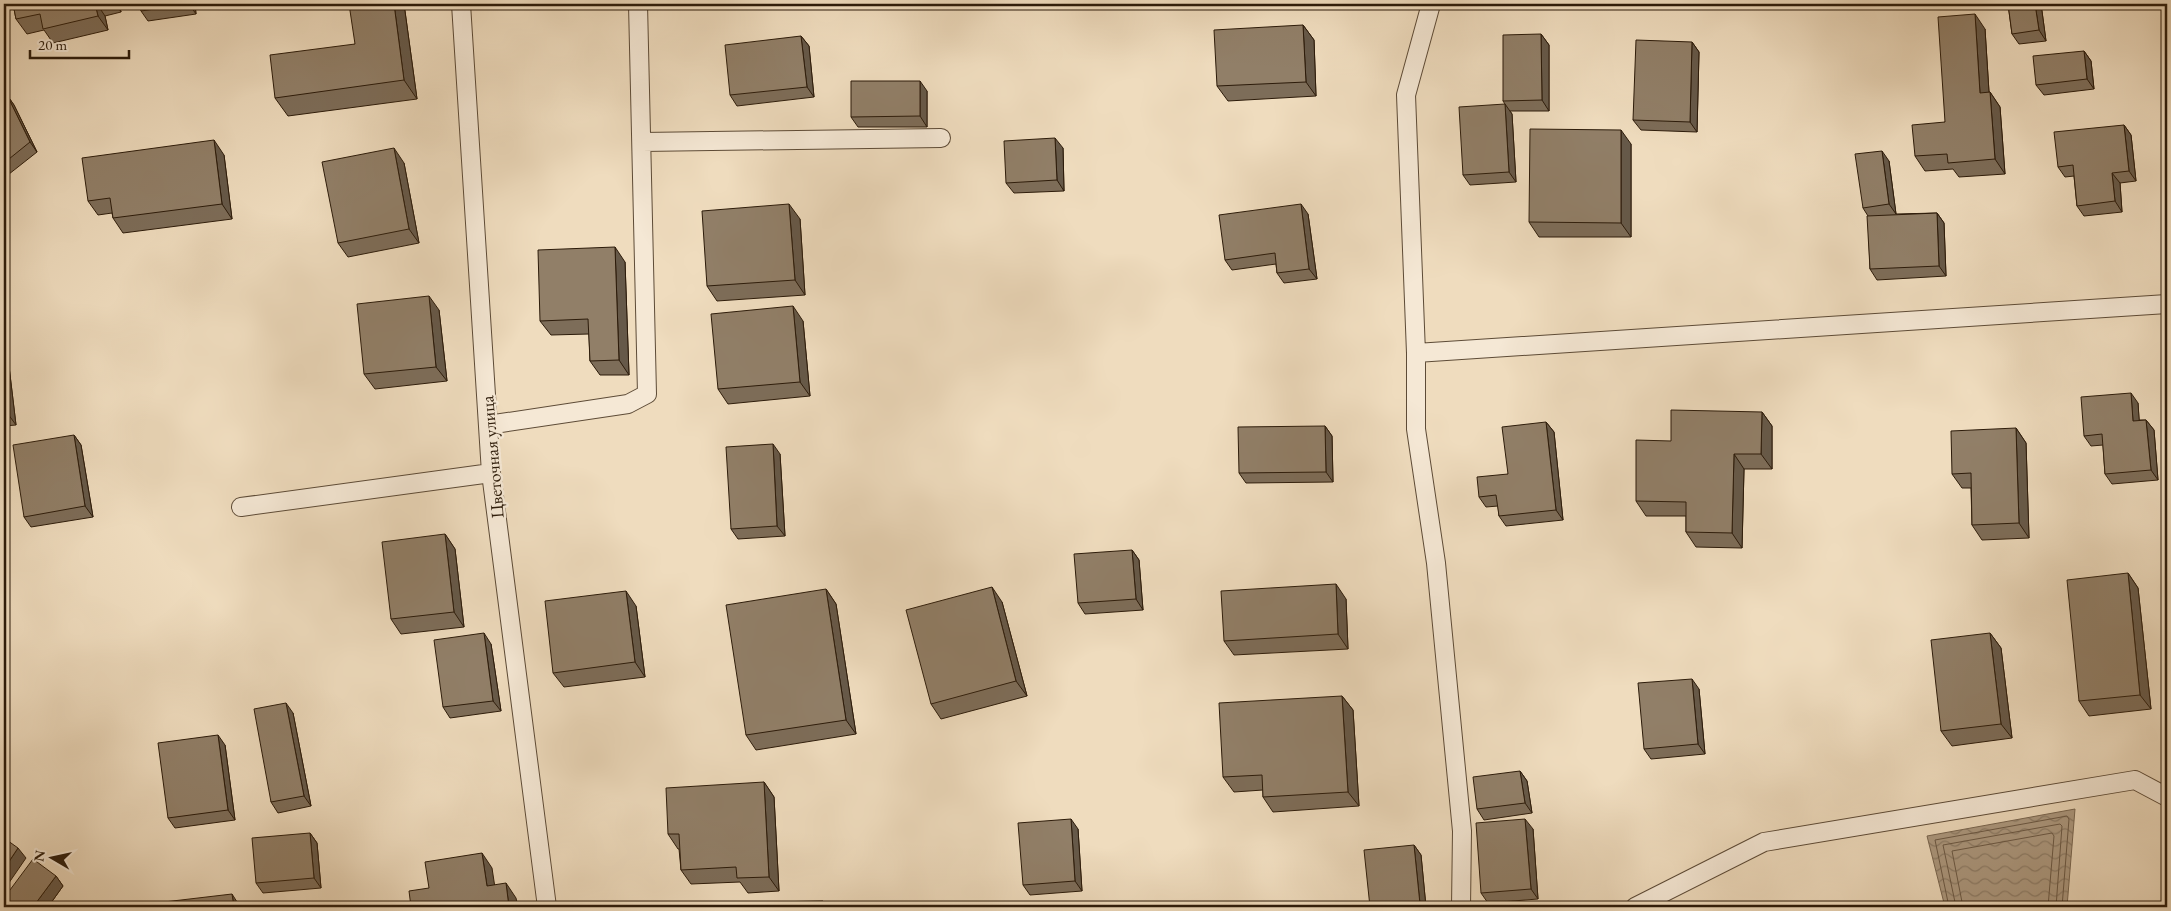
<svg xmlns="http://www.w3.org/2000/svg" width="2171" height="911" font-family="'EB Garamond',serif">
<style>
.water{fill:url(#water-waves);stroke:#796751}
.lines{fill:none;stroke-linecap:round;stroke-linejoin:round}
.shore{stroke:#6c5a46;stroke-width:1}
.service-casing{stroke:#5d4b37;stroke-width:20}
.service{stroke:#f5e8d5;stroke-width:18}
.wall{fill:#7d6d59;stroke:#2c1b0a}
.shaded-wall{fill:#665949;stroke:#2c1b0a}
.building{fill:#917f68;stroke:#2c1b0a}
.labels{text-anchor:middle;dominant-baseline:central;stroke-width:5;stroke-linejoin:round;paint-order:stroke}
.street-label{font-size:18px;fill:#2c1b0a;stroke:#f5e8d5}
</style>
<defs>
<pattern id="water-waves" width="16" height="10" patternUnits="userSpaceOnUse" patternTransform="scale(1.25)"><rect width="16" height="10" fill="#ad9a81"/><path d="M0 5q4-4 8 0t8 0" fill="none" stroke="#8d7d68"/></pattern>
</defs>
<rect width="100%" height="100%" fill="#efdcbe"/>
<filter id="stains"><feTurbulence type="fractalNoise" baseFrequency=".004" numOctaves="4"/><feColorMatrix values="0 0 0 0 .2 0 0 0 0 .09 0 0 0 0 .02 0 0 0 .5 -.17"/></filter>
<radialGradient id="worn" r=".72"><stop offset=".6" stop-color="#630" stop-opacity="0"/><stop offset="1" stop-color="#630" stop-opacity=".3"/></radialGradient>
<path class="water" d="M 2075,809 L 2067,907 L 1945,907 L 1927,836 Z"/>
<g class="lines">
<path class="shore" d="M 1949,907 L 1935,840 L 2067,816 L 2069,819 L 2062,907
M 1956,907 L 1943,845 L 2060,824 L 2062,826 L 2056,907
M 1963,907 L 1952,851 L 2052,833 L 2054,836 L 2048,907"/>
<defs>
<path id="service" d="M 461,4 L 491,473 L 547,907
M 1431,4 L 1406,95 L 1416,353 L 1416,429 L 1436,563 L 1462,831 L 1461,907
M 642,142 L 941,138
M 1416,353 L 2167,304
M 488,425 L 628,404 L 647,394 L 638,4
M 241,507 L 491,473
M 1635,907 L 1764,842 L 2135,780 L 2167,797"/>
</defs>
<use href="#service" class="service-casing"/>
<use href="#service" class="service"/>
</g>
<path class="wall" d="M 13,4 L 119,4 L 121,12 L 105,16 L 108,30 L 53,43 L 44,30 L 27,34 L 16,19 Z
M 140,4 L 195,4 L 196,14 L 148,21 L 141,11 Z
M 404,4 L 417,99 L 288,116 L 275,98 L 355,44 Z
M 2008,4 L 2041,4 L 2046,41 L 2019,44 L 2012,34 Z
M 1303,25 L 1314,40 L 1316,96 L 1228,101 L 1217,86 Z
M 1985,29 L 1989,92 L 1990,92 L 2000,107 L 2005,174 L 1959,177 L 1953,169 L 1925,171 L 1915,156 L 1945,122 Z
M 1541,34 L 1549,45 L 1549,111 L 1510,111 L 1512,114 L 1516,182 L 1470,185 L 1463,175 L 1505,104 L 1503,101 Z
M 801,36 L 809,46 L 814,97 L 737,106 L 730,95 Z
M 1692,42 L 1699,52 L 1697,132 L 1641,130 L 1633,120 Z
M 2084,51 L 2091,61 L 2094,89 L 2044,95 L 2036,85 Z
M 927,91 L 927,127 L 858,127 L 851,117 Z
M 7,95 L 14,105 L 37,152 L 4,178 L 4,96 Z
M 2124,125 L 2131,135 L 2136,181 L 2120,183 L 2122,212 L 2084,216 L 2077,206 L 2074,176 L 2065,177 L 2058,167 Z
M 1631,144 L 1631,237 L 1539,237 L 1529,222 Z
M 1063,148 L 1064,191 L 1014,193 L 1006,183 Z
M 224,155 L 232,219 L 123,233 L 113,218 L 112,213 L 98,215 L 88,201 Z
M 1889,161 L 1896,214 L 1937,213 L 1944,223 L 1946,276 L 1877,280 L 1870,269 L 1868,216 L 1863,208 Z
M 404,163 L 419,243 L 348,257 L 338,243 Z
M 1308,214 L 1317,279 L 1284,283 L 1277,273 L 1276,264 L 1232,270 L 1225,260 Z
M 800,219 L 805,295 L 717,301 L 707,286 Z
M 625,262 L 629,375 L 600,375 L 590,361 L 589,334 L 551,335 L 540,321 Z
M 439,310 L 447,381 L 375,389 L 364,374 Z
M 803,321 L 810,396 L 728,404 L 718,389 Z
M 4,324 L 16,425 L 4,426 Z
M 2138,403 L 2139,420 L 2146,420 L 2154,430 L 2158,480 L 2112,484 L 2105,474 L 2103,445 L 2091,446 L 2084,436 Z
M 1762,412 L 1772,426 L 1772,469 L 1744,469 L 1742,548 L 1696,547 L 1686,532 L 1686,516 L 1646,516 L 1636,501 Z
M 1546,422 L 1554,432 L 1563,520 L 1506,526 L 1499,516 L 1498,506 L 1486,507 L 1479,497 L 1508,474 Z
M 1325,426 L 1332,436 L 1333,482 L 1246,483 L 1239,473 Z
M 2016,428 L 2026,443 L 2029,538 L 1982,540 L 1972,525 L 1971,488 L 1962,488 L 1952,474 Z
M 74,435 L 81,445 L 93,517 L 31,527 L 24,517 Z
M 780,454 L 785,536 L 738,539 L 731,529 Z
M 445,534 L 455,549 L 464,627 L 401,634 L 391,619 Z
M 1132,550 L 1139,560 L 1143,610 L 1085,614 L 1078,603 Z
M 2128,573 L 2138,588 L 2151,709 L 2089,716 L 2079,701 Z
M 826,589 L 836,604 L 856,734 L 756,750 L 746,735 Z
M 1346,599 L 1348,649 L 1234,655 L 1224,641 Z
M 1002,602 L 1027,696 L 941,719 L 931,704 Z
M 636,606 L 645,677 L 564,687 L 553,673 Z
M 1990,633 L 2001,648 L 2012,738 L 1952,746 L 1941,731 Z
M 491,644 L 501,711 L 450,718 L 443,707 Z
M 1699,689 L 1705,754 L 1651,759 L 1644,749 Z
M 1342,696 L 1353,710 L 1359,806 L 1273,812 L 1263,797 L 1263,790 L 1234,792 L 1223,777 Z
M 293,713 L 311,806 L 278,813 L 271,802 Z
M 225,745 L 235,820 L 175,828 L 168,818 Z
M 1520,771 L 1527,781 L 1532,813 L 1484,820 L 1477,809 Z
M 764,782 L 774,797 L 779,891 L 748,893 L 740,882 L 691,884 L 681,870 L 679,849 L 678,849 L 668,834 Z
M 1078,829 L 1082,891 L 1030,895 L 1023,885 Z
M 1533,829 L 1538,899 L 1488,903 L 1481,893 Z
M 310,833 L 317,843 L 321,888 L 263,893 L 256,883 Z
M 1414,845 L 1421,855 L 1426,907 L 1370,907 Z
M 56,876 L 63,886 L 48,907 L 11,907 L 4,898 Z"/>
<path class="shaded-wall" d="M 95,4 L 97,4 L 105,16 L 108,30 L 98,16 Z
M 116,4 L 119,4 L 121,12 Z
M 189,4 L 195,4 L 196,14 Z
M 394,4 L 404,4 L 417,99 L 404,80 Z
M 2035,4 L 2041,4 L 2046,41 L 2039,30 Z
M 1975,14 L 1985,29 L 1990,108 L 1980,93 Z
M 1303,25 L 1314,40 L 1316,96 L 1306,82 Z
M 1541,34 L 1549,45 L 1549,111 L 1542,100 Z
M 801,36 L 809,46 L 814,97 L 807,87 Z
M 1692,42 L 1699,52 L 1697,132 L 1690,122 Z
M 2084,51 L 2091,61 L 2094,89 L 2087,79 Z
M 920,81 L 927,91 L 927,127 L 920,116 Z
M 1990,92 L 2000,107 L 2005,174 L 1995,159 Z
M 7,95 L 14,105 L 37,152 L 30,142 Z
M 1505,104 L 1512,114 L 1516,182 L 1509,172 Z
M 2124,125 L 2131,135 L 2136,181 L 2129,171 Z
M 1621,130 L 1631,144 L 1631,237 L 1621,223 Z
M 1055,138 L 1063,148 L 1064,191 L 1057,180 Z
M 214,140 L 224,155 L 232,219 L 222,204 Z
M 394,148 L 404,163 L 419,243 L 409,229 Z
M 1882,151 L 1889,161 L 1896,214 L 1889,204 Z
M 2112,173 L 2120,183 L 2122,212 L 2115,201 Z
M 789,204 L 800,219 L 805,295 L 795,280 Z
M 1301,204 L 1308,214 L 1317,279 L 1309,269 Z
M 1937,213 L 1944,223 L 1946,276 L 1939,266 Z
M 615,247 L 625,262 L 629,375 L 619,360 Z
M 429,296 L 439,310 L 447,381 L 436,367 Z
M 793,306 L 803,321 L 810,396 L 800,382 Z
M 4,324 L 4,325 L 16,425 L 5,410 L 4,396 Z
M 2131,393 L 2138,403 L 2140,431 L 2133,421 Z
M 1762,412 L 1772,426 L 1772,469 L 1761,454 Z
M 2146,420 L 2154,430 L 2158,480 L 2151,470 Z
M 1546,422 L 1554,432 L 1563,520 L 1556,510 Z
M 1325,426 L 1332,436 L 1333,482 L 1326,472 Z
M 2016,428 L 2026,443 L 2029,538 L 2019,523 Z
M 74,435 L 81,445 L 93,517 L 85,506 Z
M 773,444 L 780,454 L 785,536 L 777,526 Z
M 1734,454 L 1744,469 L 1742,548 L 1732,533 Z
M 445,534 L 455,549 L 464,627 L 454,612 Z
M 1132,550 L 1139,560 L 1143,610 L 1136,599 Z
M 2128,573 L 2138,588 L 2151,709 L 2140,695 Z
M 1336,584 L 1346,599 L 1348,649 L 1338,634 Z
M 992,587 L 1002,602 L 1027,696 L 1016,681 Z
M 826,589 L 836,604 L 856,734 L 846,720 Z
M 626,591 L 636,606 L 645,677 L 635,662 Z
M 484,633 L 491,644 L 501,711 L 493,701 Z
M 1990,633 L 2001,648 L 2012,738 L 2001,724 Z
M 1692,679 L 1699,689 L 1705,754 L 1698,744 Z
M 1342,696 L 1353,710 L 1359,806 L 1348,792 Z
M 286,703 L 293,713 L 311,806 L 304,796 Z
M 218,735 L 225,745 L 235,820 L 228,810 Z
M 1520,771 L 1527,781 L 1532,813 L 1525,803 Z
M 764,782 L 774,797 L 779,891 L 769,877 Z
M 1071,819 L 1078,829 L 1082,891 L 1075,881 Z
M 1525,819 L 1533,829 L 1538,899 L 1531,889 Z
M 310,833 L 317,843 L 321,888 L 314,878 Z
M 1414,845 L 1421,855 L 1426,907 L 1422,907 L 1420,904 Z
M 18,848 L 26,858 L 4,890 L 4,869 Z
M 482,853 L 492,868 L 497,901 L 487,886 Z
M 56,876 L 63,886 L 48,907 L 33,907 Z
M 506,883 L 516,898 L 518,907 L 509,907 Z
M 232,894 L 239,905 L 240,907 L 234,907 Z
M 823,901 L 828,907 L 824,907 Z"/>
<path class="building" d="M 13,4 L 95,4 L 98,16 L 43,29 L 40,14 L 16,19 Z
M 140,4 L 189,4 L 141,11 Z
M 349,4 L 394,4 L 404,80 L 275,98 L 270,55 L 355,44 Z
M 2008,4 L 2035,4 L 2039,30 L 2012,34 Z
M 1975,14 L 1980,93 L 1990,92 L 1995,159 L 1948,163 L 1947,154 L 1915,156 L 1912,125 L 1945,122 L 1938,17 Z
M 1303,25 L 1306,82 L 1217,86 L 1214,30 Z
M 1541,34 L 1542,100 L 1503,101 L 1503,35 Z
M 801,36 L 807,87 L 730,95 L 725,45 Z
M 1636,40 L 1692,42 L 1690,122 L 1633,120 Z
M 2084,51 L 2087,79 L 2036,85 L 2033,56 Z
M 851,81 L 920,81 L 920,116 L 851,117 Z
M 7,95 L 30,142 L 4,163 L 4,96 Z
M 1505,104 L 1509,172 L 1463,175 L 1459,107 Z
M 2124,125 L 2129,171 L 2112,173 L 2115,201 L 2077,206 L 2073,165 L 2058,167 L 2054,132 Z
M 1530,129 L 1621,130 L 1621,223 L 1529,222 Z
M 1055,138 L 1057,180 L 1006,183 L 1004,141 Z
M 214,140 L 222,204 L 113,218 L 110,198 L 88,201 L 82,158 Z
M 394,148 L 409,229 L 338,243 L 322,162 Z
M 1882,151 L 1889,204 L 1863,208 L 1855,154 Z
M 789,204 L 795,280 L 707,286 L 702,211 Z
M 1301,204 L 1309,269 L 1277,273 L 1275,253 L 1225,260 L 1219,215 Z
M 1937,213 L 1939,266 L 1870,269 L 1867,216 Z
M 615,247 L 619,360 L 590,361 L 588,319 L 540,321 L 538,250 Z
M 429,296 L 436,367 L 364,374 L 357,304 Z
M 793,306 L 800,382 L 718,389 L 711,314 Z
M 2131,393 L 2133,421 L 2146,420 L 2151,470 L 2105,474 L 2102,434 L 2084,436 L 2081,397 Z
M 4,396 L 5,410 L 4,410 Z
M 1671,410 L 1762,412 L 1761,454 L 1734,454 L 1732,533 L 1686,532 L 1686,502 L 1636,501 L 1636,440 L 1671,441 Z
M 1546,422 L 1556,510 L 1499,516 L 1496,495 L 1479,497 L 1477,477 L 1508,474 L 1502,427 Z
M 1325,426 L 1326,472 L 1239,473 L 1238,427 Z
M 2016,428 L 2019,523 L 1972,525 L 1971,473 L 1952,474 L 1951,431 Z
M 74,435 L 85,506 L 24,517 L 13,445 Z
M 773,444 L 777,526 L 731,529 L 726,447 Z
M 445,534 L 454,612 L 391,619 L 382,542 Z
M 1132,550 L 1136,599 L 1078,603 L 1074,554 Z
M 2128,573 L 2140,695 L 2079,701 L 2067,580 Z
M 1336,584 L 1338,634 L 1224,641 L 1221,591 Z
M 992,587 L 1016,681 L 931,704 L 906,610 Z
M 826,589 L 846,720 L 746,735 L 726,605 Z
M 626,591 L 635,662 L 553,673 L 545,601 Z
M 484,633 L 493,701 L 443,707 L 434,640 Z
M 1990,633 L 2001,724 L 1941,731 L 1931,640 Z
M 1692,679 L 1698,744 L 1644,749 L 1638,683 Z
M 1342,696 L 1348,792 L 1263,797 L 1262,775 L 1223,777 L 1219,703 Z
M 286,703 L 304,796 L 271,802 L 254,709 Z
M 218,735 L 228,810 L 168,818 L 158,743 Z
M 1520,771 L 1525,803 L 1477,809 L 1473,777 Z
M 764,782 L 769,877 L 737,878 L 736,867 L 681,870 L 679,834 L 668,834 L 666,788 Z
M 1071,819 L 1075,881 L 1023,885 L 1018,823 Z
M 1525,819 L 1531,889 L 1481,893 L 1476,823 Z
M 310,833 L 314,878 L 256,883 L 252,838 Z
M 4,838 L 18,848 L 4,869 Z
M 1414,845 L 1420,904 L 1386,907 L 1370,907 L 1364,850 Z
M 482,853 L 487,886 L 506,883 L 509,907 L 411,907 L 409,891 L 429,888 L 425,862 Z
M 33,859 L 56,876 L 33,907 L 16,907 L 4,898 Z
M 232,894 L 234,907 L 130,907 L 130,906 Z
M 823,901 L 824,907 L 768,907 L 767,902 Z"/>
<g class="labels">
<g class="street-label">
<text transform="translate(492 457) rotate(-95)">Цветочная улица</text>
</g>
</g>
<rect width="2171" height="911" fill="none" stroke="#efdcbe" stroke-width="20"/>
<rect x="5" y="5" width="2161" height="901" fill="none" stroke="#2c1b0a" stroke-width="2.5"/>
<rect x="10" y="10" width="2151" height="891" fill="none" stroke="#2c1b0a"/>
<g transform="translate(52 858) rotate(279)" stroke="#f5e8d5" stroke-width="4" paint-order="stroke">
<path d="M0-4L9 19L0 12L-9 19Z" fill="#2c1b0a"/>
<text y="-8" font-size="14" font-weight="bold" text-anchor="middle" fill="#2c1b0a">N</text>
</g>
<path d="M30 50v8h99v-8" fill="none" stroke="#2c1b0a" stroke-width="2.5"/>
<text x="38" y="50" font-size="15" fill="#2c1b0a" stroke="#f5e8d5" stroke-width="4" paint-order="stroke">20 m</text>
<rect width="100%" height="100%" filter="url(#stains)"/>
<rect width="100%" height="100%" fill="url(#worn)"/>
</svg>
